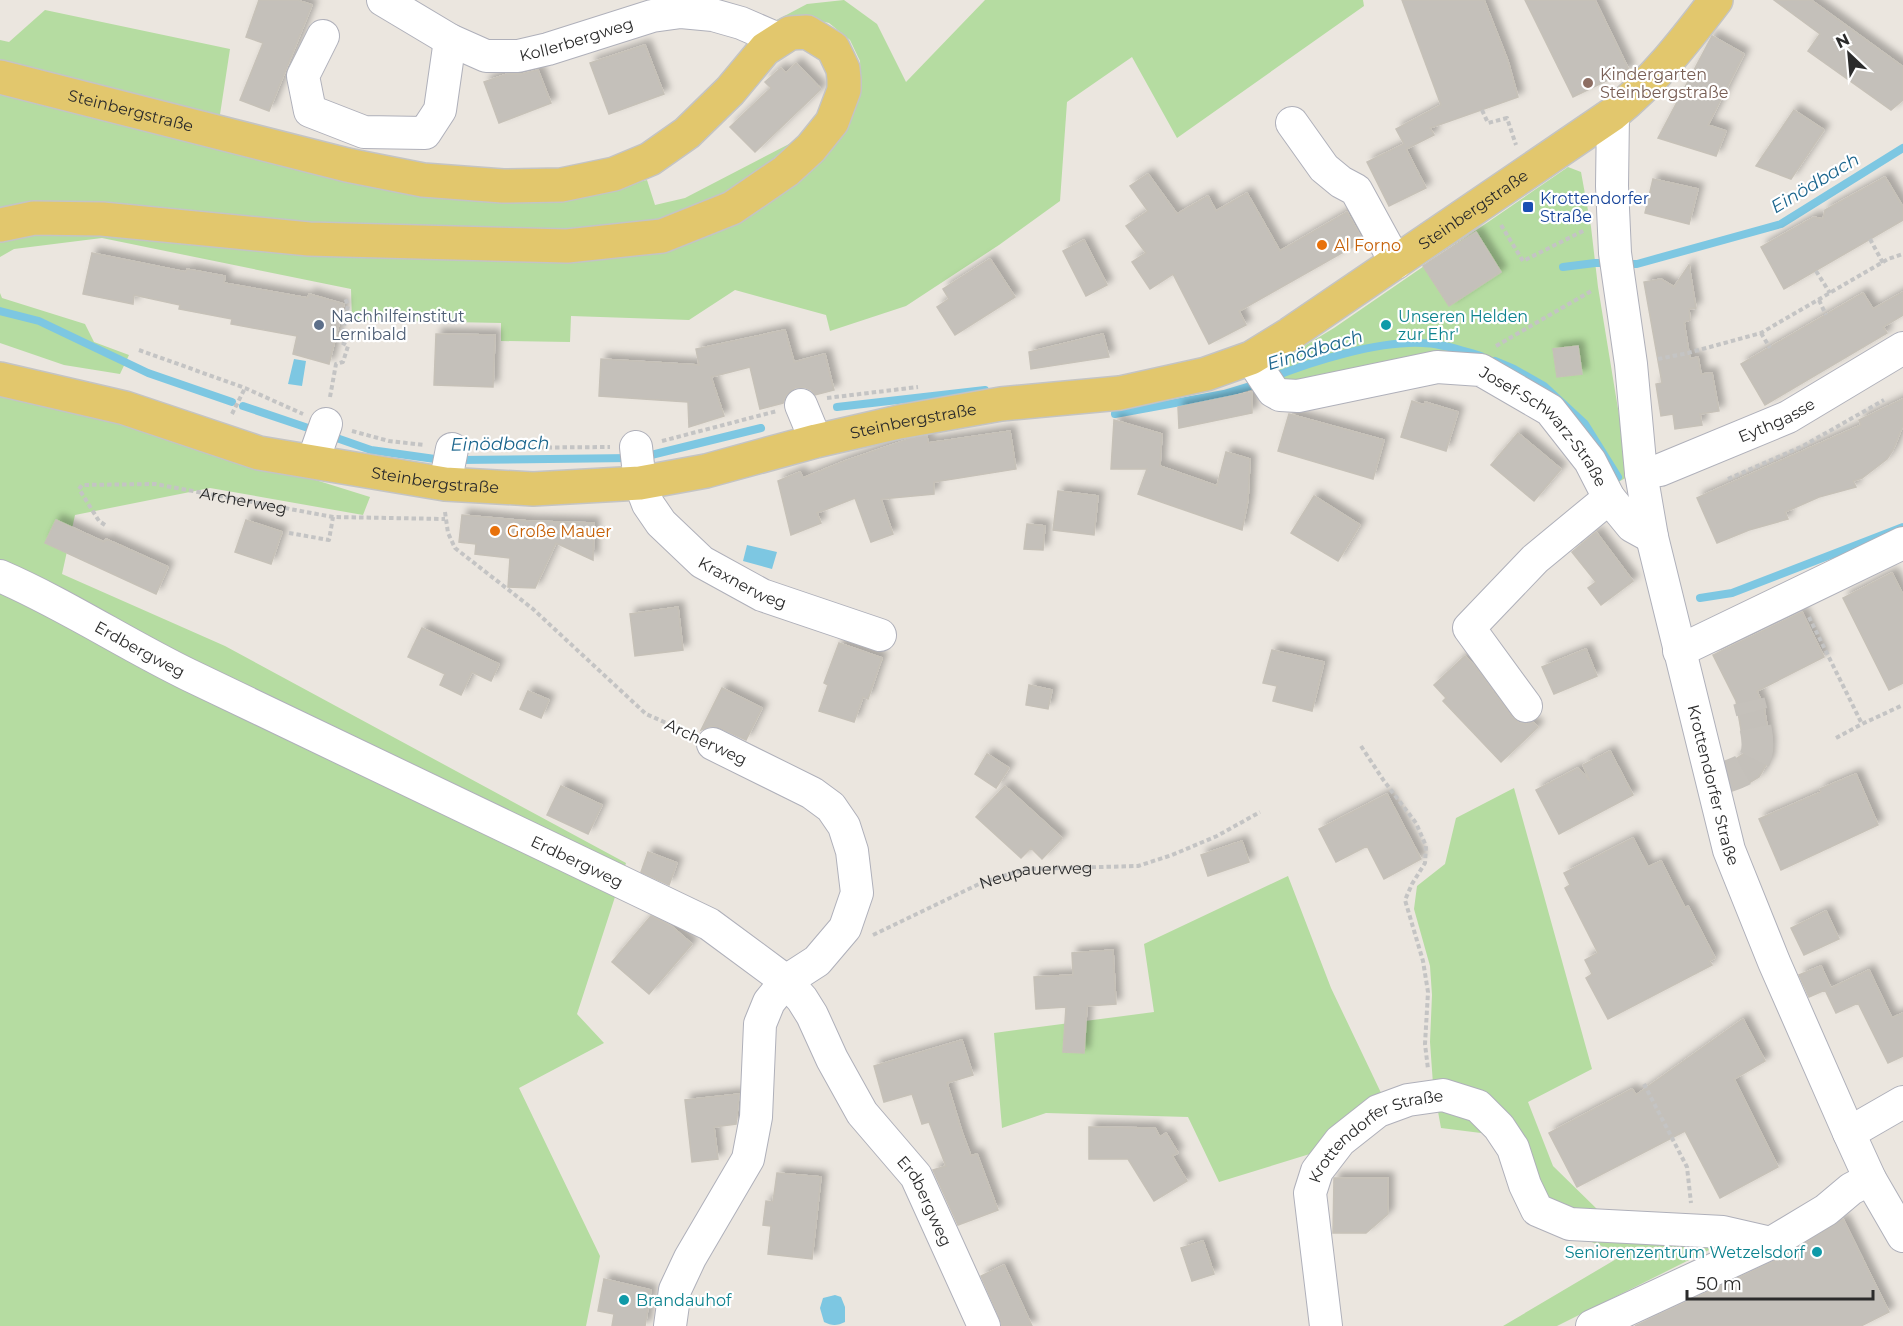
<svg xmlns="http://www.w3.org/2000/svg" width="1903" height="1326" font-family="Montserrat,sans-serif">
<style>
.green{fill:#b5dca1}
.water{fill:#7dc7e2}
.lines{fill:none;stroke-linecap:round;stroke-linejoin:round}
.stream{stroke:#7dc7e2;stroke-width:8}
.building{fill:#c4c0ba;stroke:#c6c1b8;stroke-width:1.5;filter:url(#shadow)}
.minor-tunnel{stroke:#c5c1bb;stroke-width:32;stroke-dasharray:32 16;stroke-linecap:butt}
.minor-casing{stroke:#afb0ba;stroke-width:34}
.major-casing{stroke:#c4c4c4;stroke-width:36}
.path{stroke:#c4c4c4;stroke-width:4;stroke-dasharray:4.5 3;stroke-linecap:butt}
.minor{stroke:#fff;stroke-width:32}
.major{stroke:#e2c76d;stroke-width:33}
.education-dot{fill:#8d6e63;stroke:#fff;stroke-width:2}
.transit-dot{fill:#1a4fb4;stroke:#fff;stroke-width:2}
.food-dot{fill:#e8710a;stroke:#fff;stroke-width:2}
.service-dot{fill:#5c6f8a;stroke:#fff;stroke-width:2}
.culture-dot{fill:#0f9aa8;stroke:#fff;stroke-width:2}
.labels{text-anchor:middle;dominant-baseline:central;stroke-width:4.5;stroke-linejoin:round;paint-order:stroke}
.street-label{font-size:16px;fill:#2b2b2b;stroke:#fff}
.education-label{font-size:16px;fill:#785e54;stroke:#fff;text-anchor:start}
.transit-label{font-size:16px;fill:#164399;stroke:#fff;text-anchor:start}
.food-label{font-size:16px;fill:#c56008;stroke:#fff;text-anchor:start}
.service-label{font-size:16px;fill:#4e5e75;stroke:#fff;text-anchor:start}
.culture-label{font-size:16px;fill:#0d838f;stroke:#fff;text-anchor:start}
.water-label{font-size:18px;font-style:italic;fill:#1c668e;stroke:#fff}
</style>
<defs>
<filter id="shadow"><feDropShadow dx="5.5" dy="-5.5" stdDeviation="3" flood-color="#0004"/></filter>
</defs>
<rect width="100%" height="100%" fill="#ebe6df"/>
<path class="green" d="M 844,0 L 877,24 L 906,82 L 985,0 L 1363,0 L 1364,6 L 1177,138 L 1132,57 L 1067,102 L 1060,201 L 999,245 L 906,306 L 830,331 L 826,315 L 735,290 L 689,320 L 571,316 L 570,342 L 501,341 L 501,323 L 352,320 L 351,289 L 102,238 L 14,249 L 0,257 L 0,240 L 55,230 L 684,240 L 848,121 L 861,88 L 860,61 L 850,40 L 829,23 L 804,17 L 773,22 L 807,4 Z
M 45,10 L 230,49 L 219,121 L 0,64 L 0,40 L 9,42 Z
M 0,91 L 115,120 L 598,192 L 647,180 L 655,205 L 685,198 L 791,143 L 760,171 L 716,199 L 672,217 L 617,228 L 511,234 L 0,209 Z
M 1568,167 L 1581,172 L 1591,227 L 1598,287 L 1629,476 L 1613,485 L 1521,380 L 1289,383 L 1274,368 L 1281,360 L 1334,328 Z
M 0,293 L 2,298 L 85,324 L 94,342 L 129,355 L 120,374 L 64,365 L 0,343 Z
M 0,391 L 124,420 L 370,497 L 363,515 L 210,488 L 75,515 L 62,574 L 225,646 L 626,863 L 577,1014 L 604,1043 L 519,1088 L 600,1256 L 586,1326 L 0,1326 Z
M 1514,788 L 1592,1069 L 1528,1102 L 1553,1166 L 1600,1212 L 1757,1226 L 1557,1326 L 1503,1326 L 1623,1255 L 1531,1217 L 1489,1134 L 1441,1128 L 1433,1084 L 1430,1042 L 1432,995 L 1430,966 L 1414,909 L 1417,886 L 1445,864 L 1456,818 Z
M 1288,876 L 1331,988 L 1383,1097 L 1313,1153 L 1219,1182 L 1188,1117 L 1046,1113 L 1002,1128 L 994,1033 L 1154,1012 L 1144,944 Z"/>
<path class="water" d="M 294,359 L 306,361 L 302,386 L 288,384 Z
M 747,545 L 777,552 L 772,569 L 743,561 Z
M 835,1295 L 841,1297 L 845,1307 L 845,1322 C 837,1326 832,1326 824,1322 L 820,1308 L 823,1298 Z"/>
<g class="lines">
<path class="stream" d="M 1624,264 L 1637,264 L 1781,224 L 1903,148
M 1563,267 L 1595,263 L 1609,263
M 0,311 L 39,321 L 148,373 L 232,402
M 1495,361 L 1514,369 L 1544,386 L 1585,424 L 1618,477
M 1271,378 C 1312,361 1378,341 1422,343 C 1441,343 1463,351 1481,356
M 243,406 L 317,431
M 837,407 L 985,390
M 1115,414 L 1224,394 L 1260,383
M 328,435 L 371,450 L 442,460
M 643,457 L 761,428
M 457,460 L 631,458
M 1700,598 L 1732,593 L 1903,527"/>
</g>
<path class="building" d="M 259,0 L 297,0 L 312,5 L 269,111 L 240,100 L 263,43 L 246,37 Z
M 1402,0 L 1484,0 L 1508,61 L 1518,97 L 1430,128 L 1434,135 L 1406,149 L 1426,188 L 1389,206 L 1367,162 L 1404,144 L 1396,129 L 1441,105 Z
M 1525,0 L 1595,0 L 1629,70 L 1573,97 Z
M 1774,0 L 1811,0 L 1903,67 L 1903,100 L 1891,110 L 1808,51 L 1820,34 Z
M 1712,36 L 1744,54 L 1708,125 L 1726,131 L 1716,156 L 1658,138 Z
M 645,45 L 664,94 L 609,114 L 590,63 Z
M 796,63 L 821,89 L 755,152 L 730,127 L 771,88 L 765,82 L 781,68 L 786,73 Z
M 538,70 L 551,103 L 499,123 L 484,82 L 507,74 L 522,74 Z
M 1794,110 L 1824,130 L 1791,179 L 1756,166 Z
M 1148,174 L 1177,214 L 1208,196 L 1216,211 L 1247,193 L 1280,251 L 1347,212 L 1363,241 L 1239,311 L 1246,325 L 1209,344 L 1173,274 L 1150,289 L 1132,262 L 1146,253 L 1126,226 L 1148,211 L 1130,186 Z
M 1885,177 L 1903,207 L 1903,220 L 1784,289 L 1761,247 L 1814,217 L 1823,219 L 1825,210 Z
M 1653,179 L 1698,189 L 1689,224 L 1645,213 Z
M 1476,232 L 1501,272 L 1449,306 L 1423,266 Z
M 1084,240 L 1107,285 L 1086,296 L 1063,251 Z
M 92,253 L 186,272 L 187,269 L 225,276 L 224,283 L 308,298 L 309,294 L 344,304 L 329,364 L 293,354 L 297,336 L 231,324 L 232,319 L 179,309 L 180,305 L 134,295 L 133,304 L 83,294 Z
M 990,259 L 1015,297 L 955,335 L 937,307 L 949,299 L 943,289 Z
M 1689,265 L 1696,308 L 1689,309 L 1690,320 L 1684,322 L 1690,359 L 1698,357 L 1701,374 L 1712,373 L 1719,411 L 1700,414 L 1702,425 L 1675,429 L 1673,414 L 1661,416 L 1656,384 L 1662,383 L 1644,282 L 1661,279 L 1674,287 Z
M 1903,292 L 1903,315 L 1883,327 L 1887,333 L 1765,405 L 1741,364 L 1863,293 L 1873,309 Z
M 785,330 L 794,362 L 825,354 L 834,390 L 815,395 L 811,390 L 804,387 L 795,388 L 786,395 L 783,403 L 760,409 L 750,367 L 711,377 L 724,416 L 689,427 L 688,402 L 599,396 L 601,359 L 699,365 L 696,349 Z
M 436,334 L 495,335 L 493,387 L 434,385 Z
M 1103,334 L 1109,357 L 1031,369 L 1029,352 Z
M 1578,346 L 1582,374 L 1557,377 L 1553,349 Z
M 1252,392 L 1252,413 L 1179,428 L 1178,407 Z
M 1903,399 L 1903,425 L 1893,450 L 1887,459 L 1862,478 L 1853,481 L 1856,487 L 1819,497 L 1785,512 L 1788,519 L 1749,530 L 1717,543 L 1697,498 L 1861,425 L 1859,420 Z
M 1412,401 L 1424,405 L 1425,402 L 1458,412 L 1446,451 L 1401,437 Z
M 1289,414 L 1384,440 L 1373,479 L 1278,451 Z
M 1114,420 L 1162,434 L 1160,466 L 1217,486 L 1226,452 L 1250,459 L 1248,500 L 1242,530 L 1138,494 L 1147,469 L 1111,469 Z
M 1010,431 L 1016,469 L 934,482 L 934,494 L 881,499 L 893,534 L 871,542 L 855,498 L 817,513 L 821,523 L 791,535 L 778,481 L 800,472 L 803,478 L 845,461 L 909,439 L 927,436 L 928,443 Z
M 1518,433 L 1561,469 L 1534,501 L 1491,465 Z
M 1058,491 L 1098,496 L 1094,535 L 1053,530 Z
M 1314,496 L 1360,525 L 1338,561 L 1291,533 Z
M 462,515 L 529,521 L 594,523 L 593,560 L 556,543 L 535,588 L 508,587 L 510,558 L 475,554 L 476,544 L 459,542 Z
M 56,520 L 104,542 L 106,539 L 168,567 L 156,594 L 45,543 Z
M 246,520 L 282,532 L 271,564 L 235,552 Z
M 1027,524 L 1045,526 L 1043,550 L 1024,549 Z
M 1596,532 L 1633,581 L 1601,605 L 1588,588 L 1596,582 L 1572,552 Z
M 1892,573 L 1903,595 L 1903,683 L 1889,690 L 1843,598 Z
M 678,607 L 683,650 L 635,656 L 630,614 Z
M 1802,612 L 1824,657 L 1757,691 L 1764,707 L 1770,744 L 1769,760 L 1759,777 L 1742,787 L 1734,760 L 1745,753 L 1736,701 L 1713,655 Z
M 422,628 L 499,664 L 491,681 L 472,672 L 461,695 L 440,685 L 445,674 L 408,657 Z
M 839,643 L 882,658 L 868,699 L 863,697 L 854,722 L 819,711 L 828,685 L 824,683 Z
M 1586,649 L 1597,676 L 1554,694 L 1542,667 Z
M 1272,650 L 1324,662 L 1312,711 L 1273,701 L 1277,686 L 1263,683 Z
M 1465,656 L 1474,665 L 1512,717 L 1519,723 L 1527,724 L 1533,722 L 1538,727 L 1501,762 L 1443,701 L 1446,698 L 1434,685 Z
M 1029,685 L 1052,690 L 1048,709 L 1026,705 Z
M 722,688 L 762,708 L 746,740 L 720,728 L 711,726 L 701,730 Z
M 528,691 L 549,700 L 541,718 L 520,709 Z
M 1610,751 L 1633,795 L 1559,834 L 1536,790 L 1578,768 L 1590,781 L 1583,765 Z
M 987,754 L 1009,768 L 996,788 L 975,774 Z
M 1856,774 L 1878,825 L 1781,870 L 1759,819 L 1821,792 L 1820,789 Z
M 561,786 L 602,805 L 588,834 L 547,815 Z
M 1005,786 L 1062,838 L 1042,859 L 1031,848 L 1021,858 L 976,817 Z
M 1387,794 L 1421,859 L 1384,879 L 1367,846 L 1336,862 L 1319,829 Z
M 1633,838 L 1648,867 L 1661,861 L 1685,908 L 1688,906 L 1715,958 L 1709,961 L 1712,965 L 1608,1019 L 1586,978 L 1592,974 L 1585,960 L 1598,953 L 1565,888 L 1570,885 L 1564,873 Z
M 1242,841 L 1249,862 L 1208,876 L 1201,855 Z
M 648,852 L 677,863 L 669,885 L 641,872 Z
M 1826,911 L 1839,939 L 1804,955 L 1791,928 Z
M 651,916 L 671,926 L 692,944 L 649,994 L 612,962 Z
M 1113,950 L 1116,1004 L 1087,1006 L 1084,1053 L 1063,1052 L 1066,1007 L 1036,1009 L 1034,977 L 1073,975 L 1072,953 Z
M 1821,966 L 1831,988 L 1869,970 L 1892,1018 L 1903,1013 L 1903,1056 L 1888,1063 L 1858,1003 L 1836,1013 L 1825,990 L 1809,997 L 1799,975 Z
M 1743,1019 L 1765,1061 L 1734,1079 L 1778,1167 L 1720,1198 L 1685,1131 L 1577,1187 L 1549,1133 L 1632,1089 L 1636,1095 Z
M 962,1040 L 973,1075 L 947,1083 L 962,1132 L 971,1156 L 977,1154 L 998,1210 L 958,1225 L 933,1170 L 946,1166 L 929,1122 L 922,1124 L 912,1094 L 884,1102 L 874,1066 Z
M 739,1094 L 736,1124 L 714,1127 L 718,1159 L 692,1162 L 685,1100 Z
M 1089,1127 L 1155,1128 L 1160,1137 L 1166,1133 L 1178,1153 L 1172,1156 L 1187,1181 L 1154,1201 L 1128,1159 L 1089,1159 Z
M 777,1173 L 821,1177 L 812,1259 L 768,1254 L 771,1226 L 763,1225 L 766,1201 L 773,1202 Z
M 1334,1178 L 1388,1178 L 1388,1214 L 1366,1233 L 1333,1233 Z
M 1843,1219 L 1889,1312 L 1861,1326 L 1635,1326 L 1779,1259 Z
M 1203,1241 L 1214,1274 L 1192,1281 L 1181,1248 Z
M 1004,1265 L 1032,1326 L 1002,1326 L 1000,1319 L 981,1276 Z
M 604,1279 L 651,1290 L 645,1326 L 612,1326 L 614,1314 L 598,1311 Z"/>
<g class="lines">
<path class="minor-tunnel" d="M 1713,781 C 1725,777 1739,774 1749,766 C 1766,753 1753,719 1749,701"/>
<defs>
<g id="minor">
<path id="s3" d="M 383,0 L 450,40 L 486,56 L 518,56 L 548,49 L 652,16 L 681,12 L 713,15 L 741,23 L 778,39"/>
<path d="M 323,36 L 303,76 L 310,111 L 364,132 L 425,133 L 440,110 L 450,40"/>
<path id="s4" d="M 1613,114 L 1612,186 L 1615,253 L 1631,364 L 1641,473 L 1652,537 L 1729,850 L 1774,962 L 1849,1133 L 1870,1179 L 1903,1236"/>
<path d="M 1292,123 L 1324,168 L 1341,182 L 1356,190 L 1396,263"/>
<path id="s5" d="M 1251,358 L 1273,391 L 1280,395 L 1298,396 L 1437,367 L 1481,370 L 1550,410 L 1590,461 L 1609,498 L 1632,526 L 1652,537"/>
<path d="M 801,405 L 816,441"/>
<path id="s6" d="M 636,447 L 640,483 L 648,504 L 661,523 L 702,562 L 762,595 L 880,635"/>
<path d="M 313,461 L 326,424"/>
<path id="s7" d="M 1641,473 L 1660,470 L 1788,417 L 1903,348"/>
<path d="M 445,484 L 452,449"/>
<path id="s8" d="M 0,576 C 65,604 125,644 189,675 C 361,759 535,841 709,924 L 786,981 L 802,999 L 812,1015 L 832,1059 L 862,1113 L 916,1176 L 984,1326"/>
<path d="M 1679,651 L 1903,543"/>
<path d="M 1526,706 L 1469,628 L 1535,559 L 1609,498"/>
<path d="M 1849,1133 L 1903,1102"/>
<path d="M 670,1326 L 675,1290 L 690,1258 L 748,1159 L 756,1117 L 760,1024 L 769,1002 L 786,981 L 817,961 L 845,928 L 857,893 L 852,851 L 844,826 L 831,807 L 812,793 L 713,744"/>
<path id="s9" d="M 1326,1326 L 1310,1193 L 1317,1171 L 1340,1141 L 1378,1111 L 1408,1100 L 1443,1095 L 1478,1106 L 1499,1127 L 1513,1148 L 1525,1185 L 1537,1210 L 1570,1224 L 1723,1232 L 1771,1243"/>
<path d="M 1592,1326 L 1771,1243 L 1826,1210 L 1851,1189 L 1870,1179"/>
</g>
<g id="major">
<path id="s10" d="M 0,77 L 347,165 L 423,180 L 503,186 L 561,185 L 614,174 L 650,159 L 687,133 L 730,91 L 765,49 L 790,33 L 807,32 L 833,48 L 843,69 L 844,79 L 844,90 L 832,122 L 811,148 L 786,171 L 732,208 L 662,236 L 567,246 L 309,239 L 102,219 L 34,218 L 0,225"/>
<path id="s11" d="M 0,379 L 125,408 L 259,453 L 445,484 L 533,489 L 640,483 L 706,471 L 816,441 L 899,422 L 1001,404 L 1120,393 L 1206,374 L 1251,358 L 1290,334 L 1613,114 C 1654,81 1685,41 1716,0"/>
</g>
</defs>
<use href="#minor" class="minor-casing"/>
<use href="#major" class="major-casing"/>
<g class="path">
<path d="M 1482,110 L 1488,123 L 1507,118 L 1516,145"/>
<path d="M 1501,225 L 1523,261 L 1585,230"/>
<path d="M 1870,239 L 1883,263"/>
<path d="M 1816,271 L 1830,293"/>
<path d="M 1819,300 L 1826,315"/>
<path d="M 1761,333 L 1770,348"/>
<path d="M 1496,346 L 1593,290"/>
<path d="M 139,350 L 245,388 L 303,414"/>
<path d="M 1658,359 L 1688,353 L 1761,333 L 1888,259 L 1903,254"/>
<path d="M 330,397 L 336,364 L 343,362 L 348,346 L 341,342 L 348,305 L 345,298"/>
<path d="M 827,398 L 918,387"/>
<path d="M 232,414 L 245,388"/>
<path d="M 352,431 L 389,441 L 424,445"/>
<path d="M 662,441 L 777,411"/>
<path d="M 480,448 L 610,447"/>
<path d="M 1728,479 L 1803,446 L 1884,400"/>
<path d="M 445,512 L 448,533 L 455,548 L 533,609 L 646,714 L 689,733"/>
<path id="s1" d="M 105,525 L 99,521 L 79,489 L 82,485 L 155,484 L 333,517"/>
<path d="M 289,533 L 329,540 L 333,517 L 445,519"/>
<path d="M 1809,617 L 1862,724"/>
<path d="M 1836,738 L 1862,724 L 1903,705"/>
<path d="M 1361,746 L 1384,781 L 1416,823 L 1426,846 L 1425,863 L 1412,884 L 1405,900 L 1423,961 L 1428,992 L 1425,1044 L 1428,1069"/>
<path id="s2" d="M 873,935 L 981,883 L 1026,869 L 1138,866 L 1172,855 L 1217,836 L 1260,812"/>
<path d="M 1644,1084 L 1687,1167 L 1691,1203"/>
</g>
<use href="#minor" class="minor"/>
<use href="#major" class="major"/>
</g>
<circle class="education-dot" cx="1588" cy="83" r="6"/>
<rect class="transit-dot" x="1522" y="201" width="12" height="12" rx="3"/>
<g class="food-dot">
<circle cx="1322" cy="245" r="6"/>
<circle cx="495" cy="531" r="6"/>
</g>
<circle class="service-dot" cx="319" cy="325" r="6"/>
<g class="culture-dot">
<circle cx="1386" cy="325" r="6"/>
<circle cx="1817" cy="1252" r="6"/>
<circle cx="624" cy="1300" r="6"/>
</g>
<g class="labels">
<g class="street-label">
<text stroke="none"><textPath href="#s3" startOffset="210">Kollerbergweg</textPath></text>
<text stroke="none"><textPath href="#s10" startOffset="135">Steinbergstraße</textPath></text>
<text stroke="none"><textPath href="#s11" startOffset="1546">Steinbergstraße</textPath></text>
<text stroke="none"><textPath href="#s7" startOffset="146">Eythgasse</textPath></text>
<text stroke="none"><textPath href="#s11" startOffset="934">Steinbergstraße</textPath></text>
<text stroke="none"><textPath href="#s5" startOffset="338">Josef-Schwarz-Straße</textPath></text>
<text stroke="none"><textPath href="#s11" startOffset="448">Steinbergstraße</textPath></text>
<text stroke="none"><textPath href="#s1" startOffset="213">Archerweg</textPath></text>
<text stroke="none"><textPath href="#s6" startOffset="184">Kraxnerweg</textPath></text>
<text stroke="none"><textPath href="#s8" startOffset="158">Erdbergweg</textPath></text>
<text transform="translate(706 742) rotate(25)">Archerweg</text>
<text stroke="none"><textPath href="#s4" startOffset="681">Krottendorfer Straße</textPath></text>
<text stroke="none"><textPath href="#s8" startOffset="644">Erdbergweg</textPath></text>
<text stroke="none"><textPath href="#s2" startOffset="176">Neupauerweg</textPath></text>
<text stroke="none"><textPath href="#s9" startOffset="228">Krottendorfer Straße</textPath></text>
<text stroke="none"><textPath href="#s8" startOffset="1148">Erdbergweg</textPath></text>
</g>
<g class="education-label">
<text x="1600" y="74">Kindergarten<tspan x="1600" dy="18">Steinbergstraße</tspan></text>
</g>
<g class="transit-label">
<text x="1540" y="198">Krottendorfer<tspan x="1540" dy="18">Straße</tspan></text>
</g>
<g class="food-label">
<text x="1334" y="245">Al Forno</text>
<text x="507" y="531">Große Mauer</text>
</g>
<g class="service-label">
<text x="331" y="316">Nachhilfeinstitut<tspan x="331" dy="18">Lernibald</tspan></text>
</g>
<g class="culture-label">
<text x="1398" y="316">Unseren Helden<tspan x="1398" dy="18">zur Ehr'</tspan></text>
<text x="1805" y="1252" text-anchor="end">Seniorenzentrum Wetzelsdorf</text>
<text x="636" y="1300">Brandauhof</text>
</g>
<g class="water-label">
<text transform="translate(1815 183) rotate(-31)">Einödbach</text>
<text transform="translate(1315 350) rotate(-17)">Einödbach</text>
<text transform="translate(500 444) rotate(-1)">Einödbach</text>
</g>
</g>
<g transform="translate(1849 54) rotate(334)" stroke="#ffffff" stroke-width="4.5" paint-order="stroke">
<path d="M0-4.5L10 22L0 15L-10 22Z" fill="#2b2b2b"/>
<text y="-9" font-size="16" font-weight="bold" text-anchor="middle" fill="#2b2b2b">N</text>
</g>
<path d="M1687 1290v9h186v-9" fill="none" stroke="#2b2b2b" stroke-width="3"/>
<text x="1696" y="1290" font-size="18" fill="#2b2b2b" stroke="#ffffff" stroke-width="4.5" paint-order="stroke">50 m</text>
</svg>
